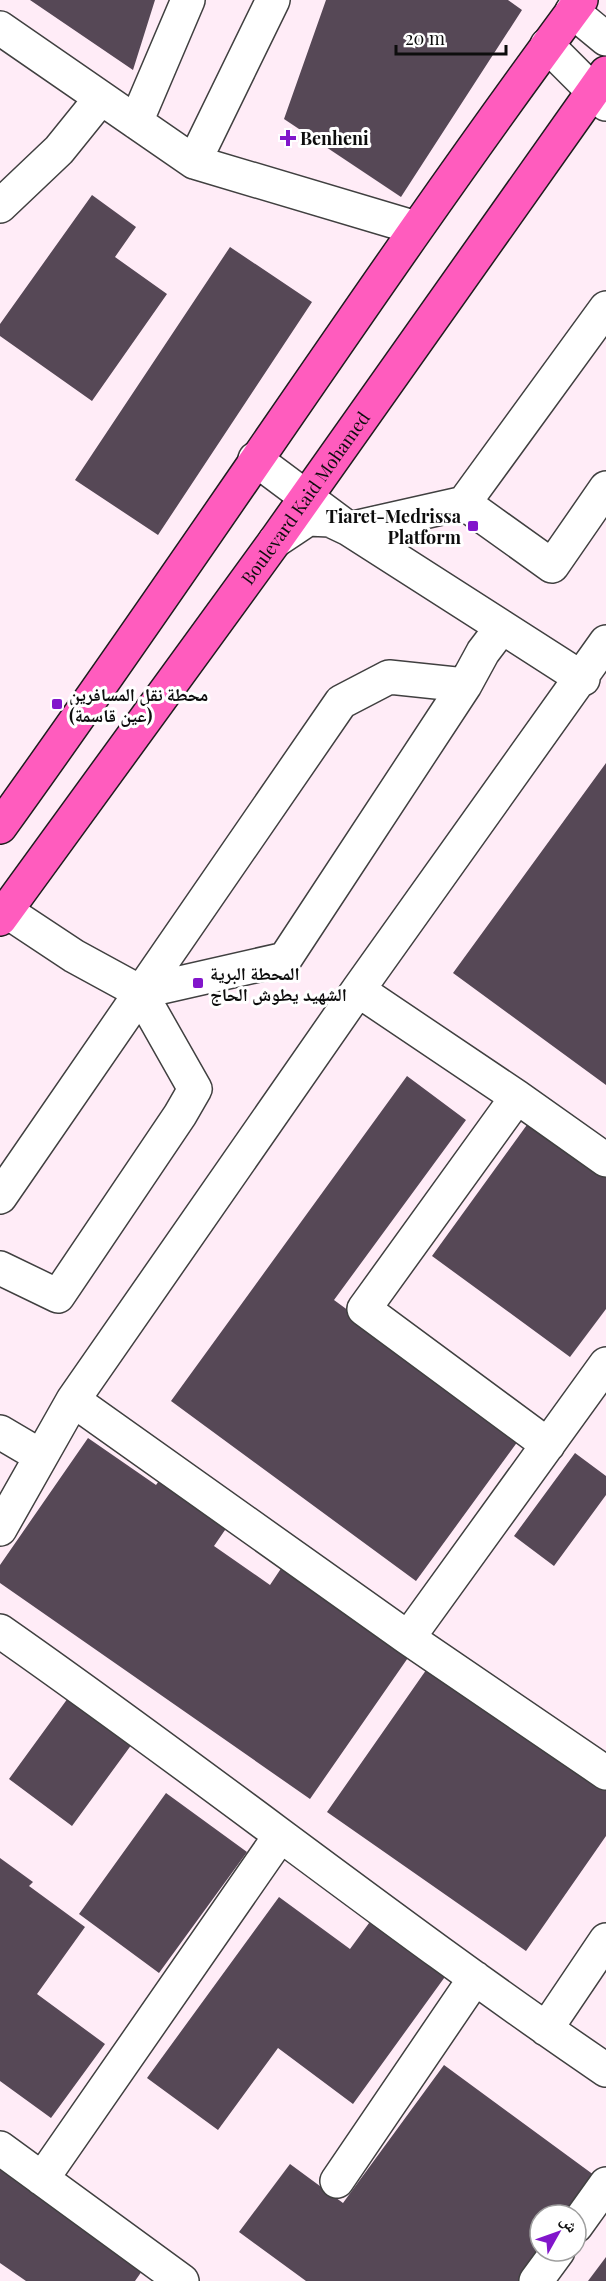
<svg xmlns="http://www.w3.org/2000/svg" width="606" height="2281" font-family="'Playfair Display','Noto Naskh Arabic',serif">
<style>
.building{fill:#564856}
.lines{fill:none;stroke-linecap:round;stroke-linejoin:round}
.minor-casing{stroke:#404040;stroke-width:36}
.major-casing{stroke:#1e1e1e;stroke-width:36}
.minor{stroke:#fff;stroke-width:33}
.major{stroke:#ff5cbe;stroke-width:33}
.poi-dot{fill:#8216cb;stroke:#fff;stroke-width:2}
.labels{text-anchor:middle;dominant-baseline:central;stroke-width:6;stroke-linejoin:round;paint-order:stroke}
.poi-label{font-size:18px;font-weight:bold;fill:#0d0d0d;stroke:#fff;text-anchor:start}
.street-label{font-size:18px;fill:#0d0d0d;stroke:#fff}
</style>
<rect width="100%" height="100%" fill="#ffecf7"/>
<path class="building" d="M 30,0 L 155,0 L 133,70 Z
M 326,0 L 508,0 L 522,10 L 401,197 L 284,119 Z
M 92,195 L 136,227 L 115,257 L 167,294 L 92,401 L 0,336 L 0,324 Z
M 230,247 L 312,302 L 158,535 L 75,480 Z
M 606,763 L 606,1085 L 453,973 Z
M 407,1076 L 466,1120 L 334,1300 L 521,1437 L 416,1581 L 171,1401 Z
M 529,1122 L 606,1178 L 606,1309 L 570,1357 L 432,1256 Z
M 88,1438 L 156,1485 L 167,1470 L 234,1517 L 214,1546 L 270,1585 L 284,1564 L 412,1652 L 310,1799 L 0,1583 L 0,1565 Z
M 575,1453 L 606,1476 L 606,1495 L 554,1566 L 514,1536 Z
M 431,1663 L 606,1786 L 606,1836 L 526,1951 L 327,1812 Z
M 68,1698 L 132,1744 L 72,1826 L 9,1779 Z
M 166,1793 L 247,1852 L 159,1973 L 79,1914 Z
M 0,1858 L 33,1882 L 29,1886 L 85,1927 L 37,1994 L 105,2044 L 51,2118 L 0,2081 Z
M 279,1897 L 350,1949 L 372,1919 L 447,1974 L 353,2104 L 278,2048 L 218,2130 L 147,2078 Z
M 444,2065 L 598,2178 L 571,2215 L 540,2215 L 540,2251 L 523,2281 L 306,2281 L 239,2232 L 290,2164 L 343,2203 Z
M 0,2154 L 149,2261 L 135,2281 L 26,2281 L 0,2263 Z
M 606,2257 L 606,2281 L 588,2281 Z"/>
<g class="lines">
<defs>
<path id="minor" d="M 572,11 L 606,39
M 0,28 L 194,162 L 416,228
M 547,45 L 606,104
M 136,122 L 188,0
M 194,162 L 273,0
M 0,206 L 59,150 L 101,98
M 255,459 L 349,529 L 583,679
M 464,503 L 552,566 L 606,488
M 275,541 L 308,519 L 330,520 L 349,529 L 464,503 L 606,308
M 6,911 L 74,956 L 140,992
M 358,990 L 517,1097 L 606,1160
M 517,1097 L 364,1309 L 548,1445
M 0,1197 L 341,702 L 389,677 L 465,685
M 0,1268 L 58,1296 L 180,1115 L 195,1089 L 140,992 L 285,959 L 465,685 L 483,652 L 502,627
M 73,1400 L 408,1638 L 606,1773
M 0,1432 L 39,1455
M 0,1529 L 73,1400 L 358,990 L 606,642
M 0,1631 C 205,1774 400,1930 606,2070
M 408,1638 L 606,1364
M 546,2029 L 606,1940
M 0,2148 L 182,2281
M 42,2179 L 280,1836
M 337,2181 L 475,1978
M 576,2226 L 606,2184
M 536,2281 L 558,2251"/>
<g id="major">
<path d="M 0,827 C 197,554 380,271 581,0"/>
<path id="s1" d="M 0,919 L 275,541 L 606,73"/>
</g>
</defs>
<use href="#minor" class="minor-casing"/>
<use href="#major" class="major-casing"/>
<use href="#minor" class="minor"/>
<use href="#major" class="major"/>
</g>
<g class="poi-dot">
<path d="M285 129h6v6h6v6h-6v6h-6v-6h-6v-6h6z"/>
<rect x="467" y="520" width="12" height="12" rx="3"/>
<rect x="51" y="698" width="12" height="12" rx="3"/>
<rect x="192" y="977" width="12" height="12" rx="3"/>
</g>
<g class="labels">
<g class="poi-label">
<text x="300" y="138">Benheni</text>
<text x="461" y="516" text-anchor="end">Tiaret-Medrissa<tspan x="461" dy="21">Platform</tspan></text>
<text x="69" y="694">محطة نقل المسافرين<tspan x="69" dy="21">(عين قاسمة)</tspan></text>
<text x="210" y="973">المحطة البرية<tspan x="210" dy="21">الشهيد يطوش الحاج</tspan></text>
</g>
<g class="street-label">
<text stroke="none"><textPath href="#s1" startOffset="520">Boulevard Kaid Mohamed</textPath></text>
</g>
</g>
<g transform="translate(558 2233) rotate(50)"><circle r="28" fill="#ffffff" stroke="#9e9e9e" stroke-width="1.5"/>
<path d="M0-4.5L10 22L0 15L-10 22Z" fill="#8216cb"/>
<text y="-9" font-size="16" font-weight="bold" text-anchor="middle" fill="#0d0d0d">ش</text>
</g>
<path d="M396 45v9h110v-9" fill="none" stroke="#0d0d0d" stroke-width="3"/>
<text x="405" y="45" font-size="18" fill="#0d0d0d" stroke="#ffffff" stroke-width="4.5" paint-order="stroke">20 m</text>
</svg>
